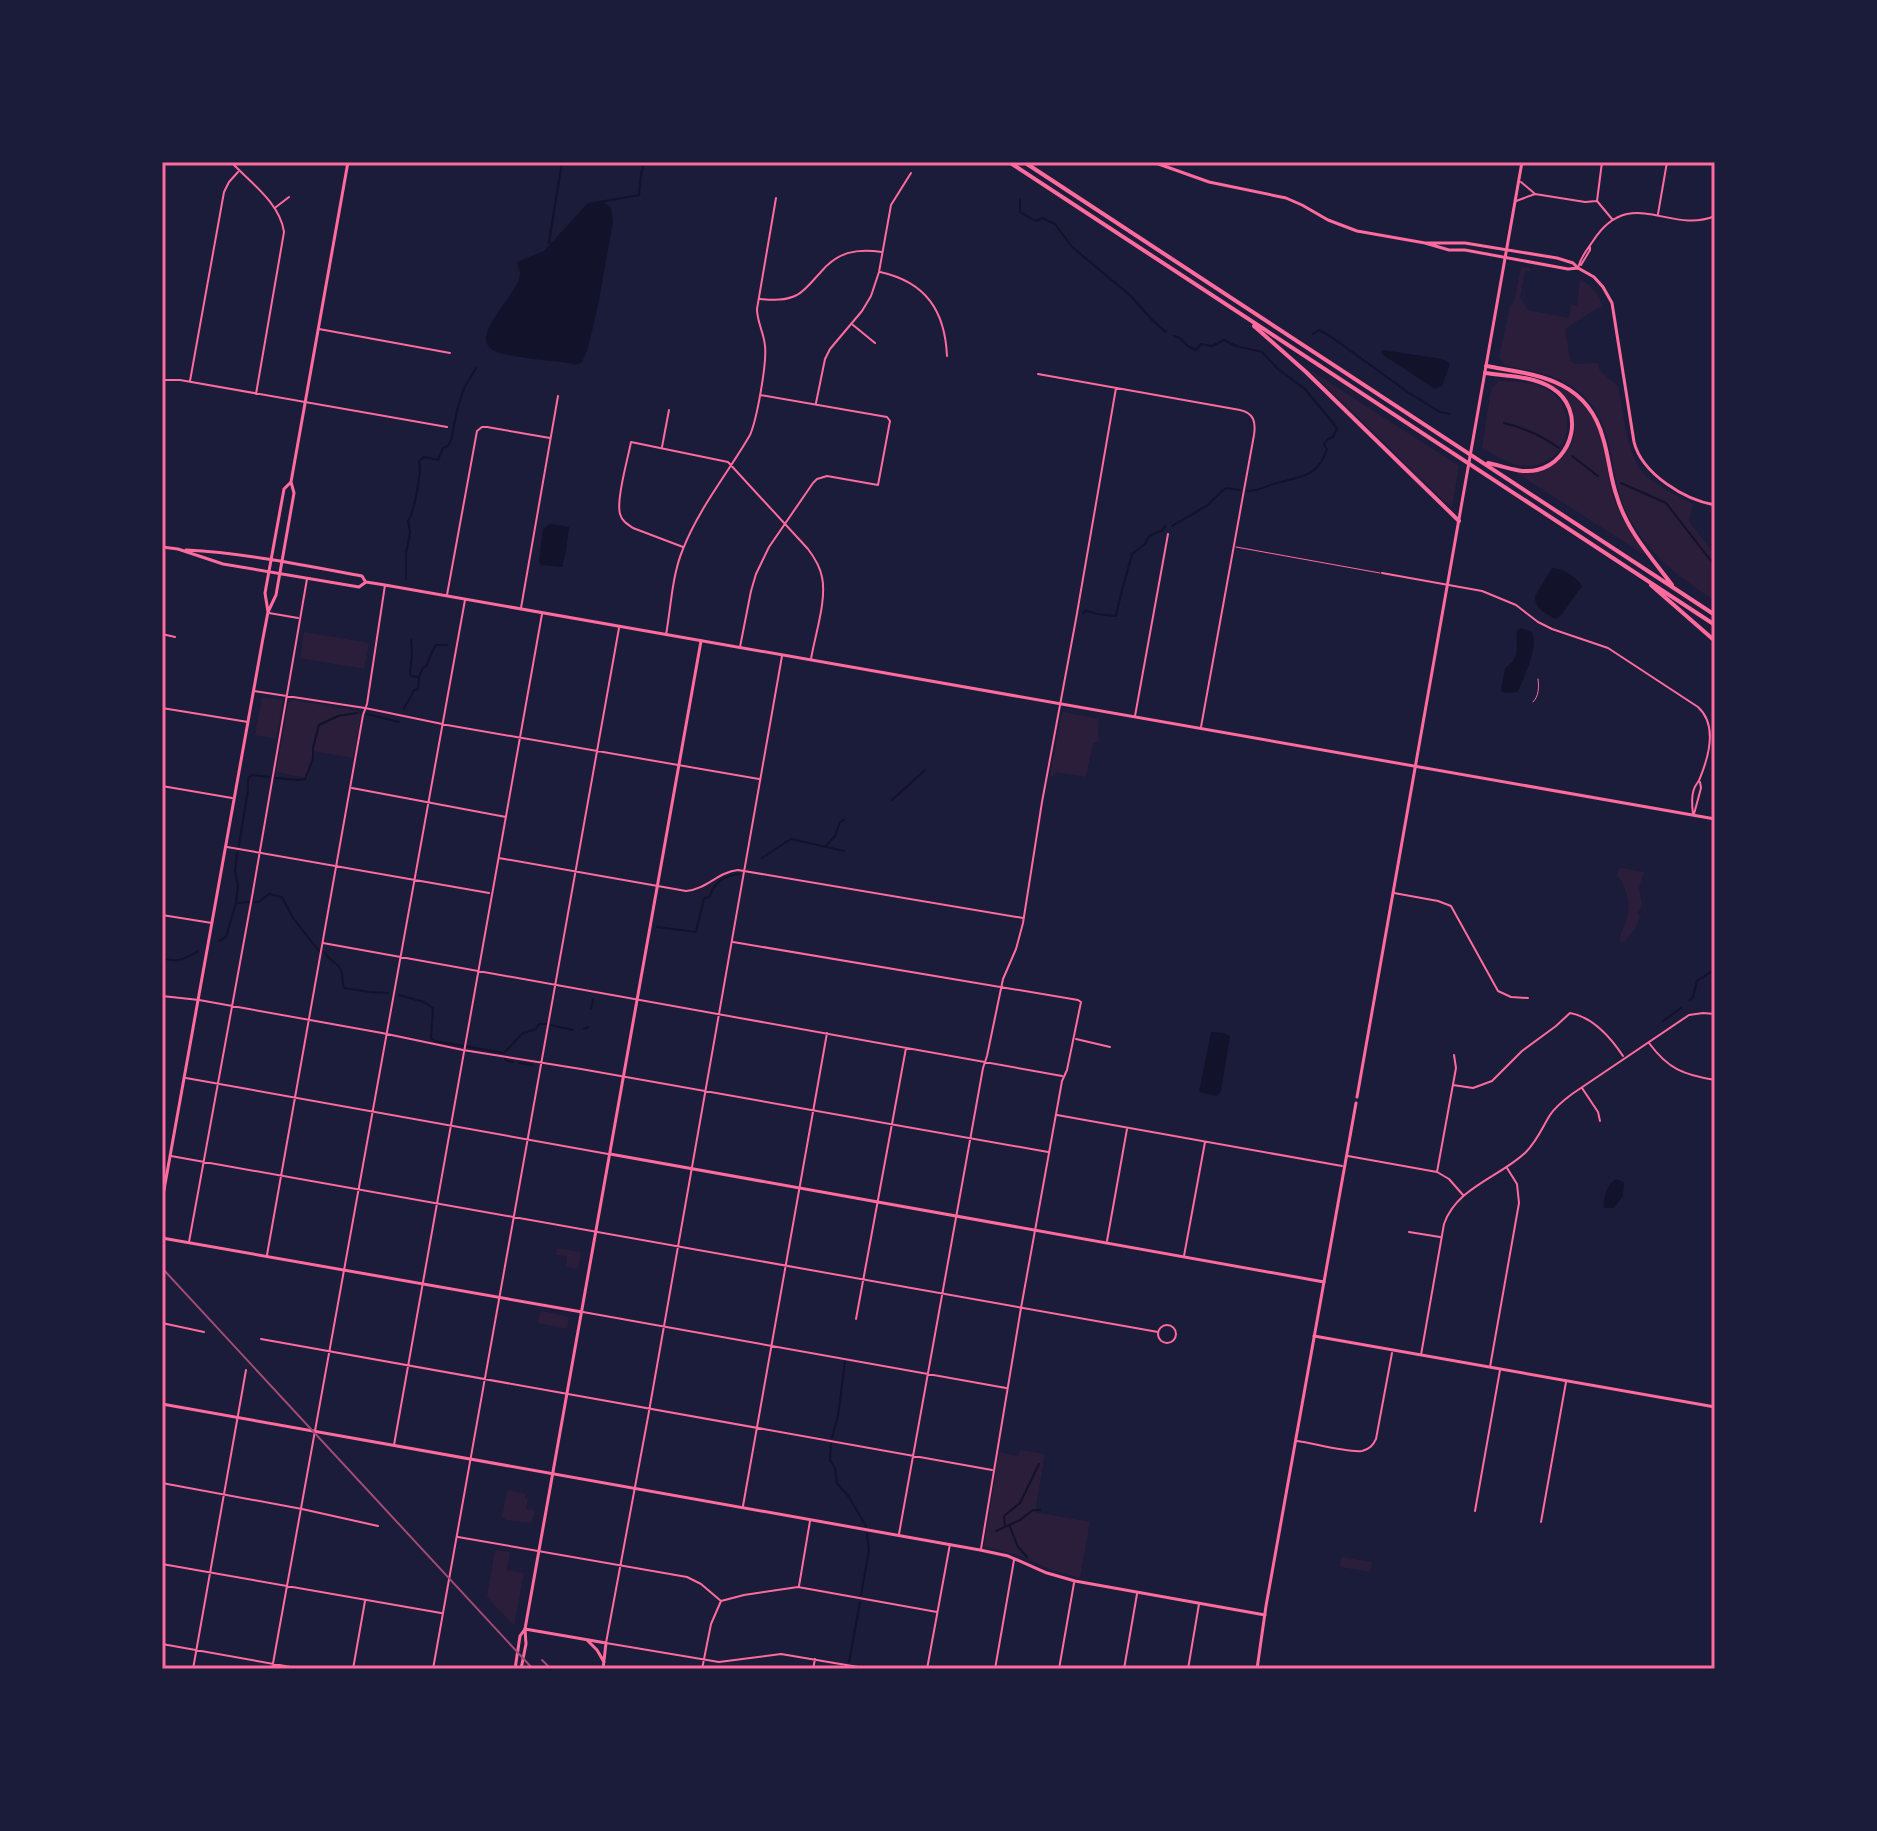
<svg xmlns="http://www.w3.org/2000/svg" width="1877" height="1831" font-family="Jost,sans-serif">
<style>
.green{fill:#2a1e3b}
.water{fill:#12122b}
.lines{fill:none;stroke-linecap:round;stroke-linejoin:round}
.stream{stroke:#12122b;stroke-width:2}
.service{stroke:#ff6b9d;stroke-width:1}
.minor{stroke:#ff6b9d;stroke-width:2}
.tertiary{stroke:#ff6b9d;stroke-width:3}
.secondary{stroke:#ff6b9d;stroke-width:3}
.primary{stroke:#ff6b9d;stroke-width:3}
.motorway{stroke:#ff6b9d;stroke-width:4}
.rail{stroke:#a44b75;stroke-width:2}
.neatline{fill:none;stroke:#ff6b9d;stroke-width:3}
</style>
<rect width="100%" height="100%" fill="#1b1b3a"/>
<path class="green" d="M 1521,267 L 1530,268 L 1530,271 L 1525,271 L 1520,298 L 1528,310 L 1569,318 L 1571,305 L 1577,306 L 1580,279 C 1592,286 1599,293 1603,307 L 1599,307 L 1565,329 L 1570,359 L 1574,364 L 1598,363 L 1600,371 L 1618,386 C 1624,413 1626,456 1645,475 C 1654,485 1681,497 1693,504 L 1689,521 L 1715,555 L 1715,601 C 1680,578 1648,554 1628,516 C 1617,494 1615,469 1609,445 C 1596,387 1559,374 1506,366 L 1499,358 L 1510,306 L 1514,302 Z
M 1307,368 L 1459,466 L 1452,507 L 1444,501 Z
M 1539,378 C 1577,390 1598,413 1605,453 C 1608,469 1609,486 1615,502 C 1623,522 1637,538 1646,556 L 1514,471 C 1556,480 1591,439 1567,400 C 1561,389 1548,383 1539,378 Z
M 1499,381 C 1515,382 1534,381 1548,390 C 1582,410 1568,466 1528,466 C 1511,466 1496,456 1482,448 L 1491,389 Z
M 304,632 L 369,643 L 364,669 L 300,658 Z
M 262,697 L 283,700 L 276,739 L 255,735 Z
M 293,700 L 357,711 L 361,715 L 353,758 L 313,751 L 308,778 L 276,772 L 288,703 Z
M 1064,712 L 1099,719 L 1098,731 L 1099,740 L 1093,744 L 1086,777 L 1056,772 L 1054,774 L 1055,777 L 1050,776 L 1062,713 Z
M 1620,868 L 1644,872 L 1639,888 L 1642,905 L 1638,913 L 1640,917 L 1634,930 L 1625,941 L 1620,941 C 1620,933 1623,929 1626,921 C 1632,905 1627,889 1617,875 Z
M 557,1248 L 581,1252 L 578,1269 L 566,1267 L 567,1256 L 556,1255 Z
M 543,1311 L 566,1316 L 569,1318 L 567,1329 L 538,1323 L 540,1313 Z
M 1020,1450 L 1045,1454 L 1035,1512 L 1090,1522 L 1080,1578 L 1050,1569 L 1021,1556 L 984,1546 L 999,1452 L 1018,1456 Z
M 507,1490 L 526,1494 L 525,1498 L 528,1499 L 526,1509 L 535,1510 L 532,1523 L 506,1520 L 502,1517 Z
M 495,1550 L 510,1552 L 507,1570 L 524,1573 L 514,1626 L 487,1597 Z
M 1341,1557 L 1372,1562 L 1371,1572 L 1340,1567 Z"/>
<path class="water" d="M 602,201 L 611,208 L 613,222 L 598,305 L 588,348 L 582,362 L 577,365 C 558,360 540,361 521,357 C 514,356 504,355 497,352 C 463,339 520,294 520,274 C 521,273 517,264 517,262 L 544,251 L 588,203 Z
M 1382,350 L 1442,359 L 1450,363 L 1442,386 L 1435,389 L 1383,355 L 1381,352 Z
M 550,524 L 569,527 L 566,551 L 562,567 L 541,565 L 539,561 L 543,529 Z
M 1552,568 C 1562,568 1577,577 1582,586 L 1562,614 L 1556,619 C 1545,613 1535,609 1535,596 Z
M 1521,628 L 1532,632 C 1539,647 1524,676 1518,692 L 1506,693 L 1501,691 L 1505,668 C 1522,656 1515,648 1517,630 Z
M 1211,1032 L 1224,1033 L 1230,1036 L 1221,1091 L 1217,1096 L 1199,1092 Z
M 1616,1179 L 1624,1182 L 1623,1196 L 1614,1208 L 1604,1208 C 1603,1198 1606,1185 1616,1179 Z"/>
<g class="lines">
<path class="stream" d="M 1020,199 L 1020,212 L 1036,221 L 1042,218 L 1055,224 L 1072,247 L 1131,296 L 1152,320 L 1166,332
M 600,202 L 639,195 C 641,184 639,171 646,162
M 550,243 L 549,242 L 562,162
M 1313,334 L 1319,330 L 1330,336 L 1409,393 L 1440,412 L 1450,414
M 1174,336 L 1180,338 L 1188,346 L 1196,350 L 1201,344 L 1212,346 L 1224,340 L 1236,346 L 1262,352 L 1278,369 L 1305,389 L 1337,428 L 1333,437 L 1328,439 L 1324,444 L 1327,449 C 1319,475 1304,476 1281,482 C 1269,484 1261,491 1248,491
M 1504,423 C 1525,428 1542,436 1559,448
M 1572,456 L 1598,476
M 1621,483 L 1666,503 L 1715,566
M 1172,526 L 1208,505 L 1223,490 L 1226,488 L 1240,490
M 406,579 L 406,553 L 410,533 L 408,521 C 414,513 422,471 419,461 L 424,457 L 438,460 L 443,448 L 448,446 L 451,441 L 457,410 L 464,388 L 476,368
M 1083,613 L 1086,610 C 1094,615 1107,615 1116,616 C 1120,594 1127,575 1132,554 L 1145,544 L 1149,536 L 1163,530 L 1165,526
M 419,677 L 423,668 L 427,665 C 427,662 434,648 436,645 L 447,645
M 404,709 C 406,702 412,697 414,690 L 418,689 L 419,677 L 411,676 L 410,674 L 412,654 L 411,640
M 367,714 L 399,722
M 275,778 L 299,780 L 305,779 L 313,759 L 313,748 L 319,725 L 338,716 L 357,713
M 892,800 L 925,770
M 239,845 L 248,790 L 248,778 L 252,775 L 269,777
M 825,847 L 835,836 L 840,822 L 844,820
M 762,858 L 791,839 L 844,851
M 255,902 L 259,902 L 269,894 L 282,897 L 293,918 L 319,951
M 238,903 L 249,902
M 657,927 L 696,932 L 704,899 L 710,896 C 715,881 725,876 739,874
M 219,941 L 226,937 L 236,903 L 238,885 L 235,871 L 237,853
M 325,953 C 330,961 339,964 341,970 C 344,977 341,981 344,988 L 370,992 L 388,993
M 162,958 C 178,963 183,960 198,951
M 399,995 L 424,1002 L 433,1008 L 431,1038 L 435,1041 L 504,1053 L 523,1033 L 536,1029 L 539,1024 L 546,1024
M 1690,1000 L 1693,997 L 1697,981 L 1715,969
M 591,1009 L 593,999
M 1663,1021 L 1681,1008
M 551,1025 L 573,1030
M 584,1029 L 588,1027
M 505,1059 L 507,1061 L 513,1062
M 519,1063 L 533,1065
M 832,1438 L 838,1416 L 845,1362
M 831,1444 L 830,1460 L 835,1468 L 837,1483 L 849,1497 L 866,1526
M 1005,1527 L 1004,1516 L 1020,1503 L 1039,1464
M 1010,1527 L 1018,1547 L 1027,1557
M 996,1531 L 1020,1520 L 1033,1510 L 1040,1510
M 861,1595 L 869,1550 L 867,1534
M 849,1662 L 860,1602"/>
<path class="service" d="M 1236,547 L 1380,573
M 1533,702 C 1539,696 1539,687 1538,679"/>
<path class="minor" d="M 231,162 C 250,182 280,203 284,232 L 256,394
M 1602,162 L 1597,201 L 1612,219
M 1521,182 L 1534,193
M 1516,201 L 1535,194 L 1585,202 L 1597,201
M 276,207 L 289,197
M 1658,214 L 1667,162
M 1581,265 L 1590,250 L 1590,247
M 1578,268 C 1581,256 1587,250 1593,241 C 1630,184 1669,235 1715,216
M 880,272 C 926,282 945,311 947,356
M 760,299 C 773,300 785,301 797,295 C 806,290 813,280 820,273 C 837,252 856,248 882,252
M 853,325 L 875,343
M 319,329 L 450,353
M 1038,374 L 1240,410 C 1254,413 1256,422 1254,435 L 1201,727
M 162,380 L 180,380 L 447,427
M 190,381 L 224,192 L 229,182 L 238,172
M 816,403 L 825,359 L 830,349 L 862,311 L 871,296 L 879,272 L 891,205 L 911,173
M 662,447 L 669,410
M 683,547 L 633,528 C 627,524 622,521 620,514 C 616,500 628,458 631,442 L 728,462 L 808,549 C 814,557 820,566 822,577 C 827,600 815,635 811,659
M 1382,573 L 1482,591 L 1516,605 L 1538,622 L 1552,629 L 1608,648 L 1698,707 C 1718,725 1709,756 1700,778 C 1699,782 1695,785 1694,789 C 1691,797 1692,806 1693,814
M 447,595 L 477,431 L 482,427 L 487,427 L 550,438
M 521,608 L 558,396
M 269,613 L 298,618
M 162,634 L 175,637
M 666,635 C 671,607 672,575 683,549 C 699,508 728,473 750,435 C 757,419 767,363 765,346 C 764,333 757,322 757,309 L 776,198
M 740,647 L 751,591 L 756,574 L 769,547 L 813,483 L 817,479 L 827,476 L 878,485 L 890,421 L 887,417 L 760,395
M 782,656 L 648,1417 L 606,1643 L 719,1662 L 781,1654 L 870,1669
M 254,691 L 365,708 L 447,725 L 759,779
M 162,708 L 248,722
M 1135,716 L 1168,534
M 162,786 L 232,798
M 352,788 L 506,817
M 1694,814 L 1701,788 L 1700,782
M 227,847 L 489,893
M 499,858 L 686,891 C 707,889 718,872 738,870 L 1023,918
M 1394,893 L 1438,901 L 1451,906 L 1498,991 L 1511,997 L 1528,998
M 162,915 L 212,923
M 733,942 L 1078,1000 L 1081,1002 L 1067,1070 L 1062,1081 L 1021,1308 L 981,1549
M 323,943 L 1062,1076
M 162,996 L 199,1000 L 382,1033 L 463,1050 L 581,1069 L 1048,1152
M 1076,1039 L 1110,1047
M 1649,1043 C 1668,1069 1684,1075 1715,1080
M 186,1078 L 608,1154
M 1453,1085 L 1473,1088 L 1492,1081 L 1522,1051 L 1556,1026 L 1570,1013 C 1593,1017 1611,1038 1623,1056
M 1582,1088 L 1598,1112 L 1600,1121
M 1057,1115 L 1342,1166
M 171,1156 L 1158,1332
M 1348,1156 L 1437,1172 L 1449,1179 L 1463,1195
M 1437,1172 L 1456,1068 L 1454,1055
M 1409,1232 L 1440,1237
M 1107,1241 L 1127,1129
M 189,1242 L 252,897 L 307,579
M 267,1255 L 363,715 L 367,704 L 385,585
M 1184,1256 L 1205,1142
M 583,1312 L 1006,1388
M 856,1319 L 906,1048
M 162,1323 L 204,1332
M1158 1334a9 9 0 1 1 18 0a9 9 0 1 1-18 0Z
M 261,1339 L 992,1470
M 1421,1355 L 1444,1224 C 1457,1187 1500,1177 1526,1152 C 1537,1141 1542,1128 1550,1115 C 1556,1106 1564,1100 1572,1094 L 1689,1015 L 1703,1013 L 1715,1014
M 1490,1367 L 1519,1203 L 1517,1184 L 1507,1168
M 1297,1441 C 1313,1443 1347,1453 1362,1451 C 1370,1449 1373,1445 1376,1439 L 1392,1353
M 394,1445 L 542,614
M 162,1483 L 302,1509 L 378,1526
M 743,1506 L 827,1033
M 1475,1511 L 1500,1370
M 1541,1522 L 1566,1382
M 899,1534 L 983,1068 L 987,1056 L 1003,979 L 1016,949 L 1023,923 L 1042,802 L 1076,619 L 1116,388
M 458,1537 L 687,1577 L 701,1584 L 721,1601 L 744,1595 L 798,1587 L 937,1612
M 162,1564 L 441,1613
M 799,1586 L 810,1521
M 162,1644 L 302,1669
M 193,1669 L 246,1370
M 272,1669 L 465,600
M 353,1669 L 365,1601
M 433,1669 L 619,628
M 702,1669 L 711,1624 L 721,1601
M 813,1669 L 815,1659
M 927,1669 L 950,1544
M 995,1669 L 1014,1560
M 1059,1669 L 1074,1583
M 1124,1669 L 1137,1594
M 1188,1669 L 1199,1604"/>
<path class="tertiary" d="M 1153,162 L 1209,182 L 1286,198 L 1302,205 L 1328,220 L 1357,231 L 1425,243 L 1449,250 L 1465,250 L 1568,269 L 1578,268
M 1425,243 L 1465,243 L 1557,258 L 1573,263 L 1578,268 L 1594,277 L 1603,287 L 1612,303 L 1634,442 C 1642,474 1685,500 1715,505
M 610,1154 L 1324,1282
M 162,1238 L 582,1312
M 1314,1336 L 1715,1407
M 162,1404 L 980,1550 L 1008,1556 L 1047,1573 L 1075,1581 L 1265,1615
M 525,1629 L 606,1643 L 603,1669
M 587,1640 L 597,1650 L 604,1662"/>
<path class="secondary" d="M 1357,1097 L 1522,162
M 515,1669 L 520,1636 L 525,1629
M 521,1669 L 526,1644 L 525,1629 L 701,641
M 1257,1669 L 1266,1606 L 1356,1103"/>
<path class="primary" d="M 162,547 L 178,549
M 178,549 L 223,564 L 359,587 L 366,582 L 385,585 L 1715,819
M 186,550 C 245,553 303,565 362,576 L 365,581
M 268,612 L 265,593 L 284,489 L 291,482 L 348,162
M 162,1201 L 263,638 L 268,612 L 276,595 L 294,493 L 291,482"/>
<path class="motorway" d="M 1009,162 L 1715,625
M 1024,162 L 1715,615
M 1254,326 L 1306,372 L 1459,521
M 1486,366 C 1537,375 1587,379 1603,438 C 1609,457 1610,478 1617,497 C 1627,531 1652,558 1672,585
M 1485,373 C 1506,376 1533,376 1552,388 C 1586,409 1574,461 1537,470 C 1521,474 1503,466 1488,463
M 1651,585 L 1715,641"/>
<path class="rail" d="M 162,1268 L 533,1669
M 542,1660 L 551,1669"/>
</g>
<rect width="1877" height="1831" fill="none" stroke="#1b1b3a" stroke-width="328"/>
<rect x="164" y="164" width="1549" height="1503" class="neatline"/>
</svg>
